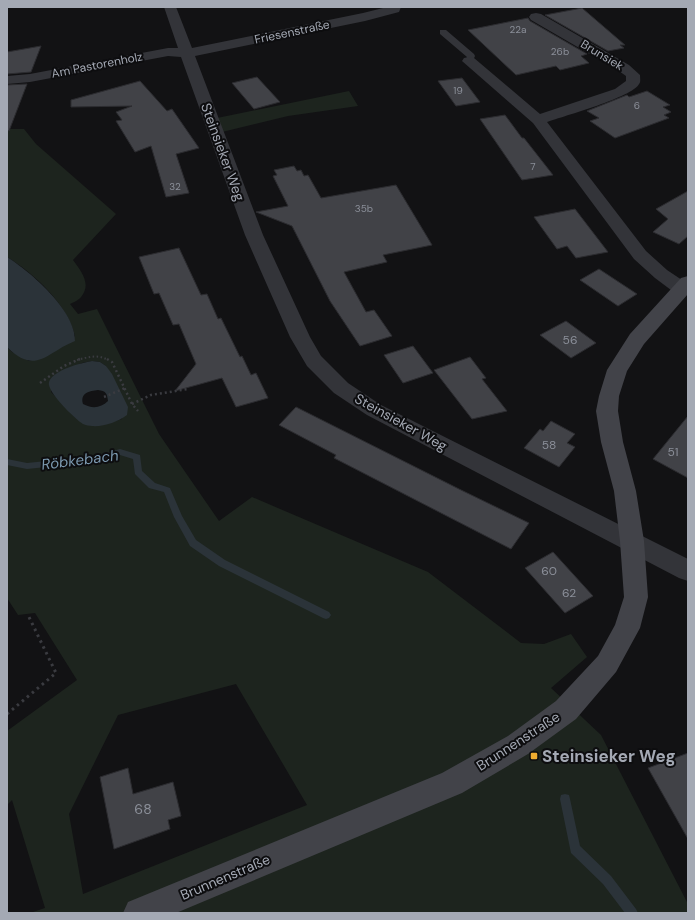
<svg xmlns="http://www.w3.org/2000/svg" width="695" height="920" font-family="'DM Sans',sans-serif">
<style>
.green{fill:#1d241e;fill-rule:evenodd}
.water{fill:#2b3339;fill-rule:evenodd}
.lines{fill:none;stroke-linecap:round;stroke-linejoin:round}
.stream{fill:#2b3339;fill-rule:evenodd}
.building{fill:#414247;stroke:#2c2c30}
.path-far2{stroke:#3a3b40;stroke-width:2;stroke-dasharray:1.5 2.5;stroke-linecap:butt}
.path-far1{stroke:#3a3b40;stroke-width:2.5;stroke-dasharray:2 3;stroke-linecap:butt}
.path{stroke:#3a3b40;stroke-width:3;stroke-dasharray:2.5 4;stroke-linecap:butt}
.lane{fill:#333439;fill-rule:evenodd}
.street{fill:#333439;fill-rule:evenodd}
.secondary{fill:#424349;fill-rule:evenodd}
.poi-dot{fill:#eeac30;stroke:#0d0d0f;stroke-width:1.5}
.labels{text-anchor:middle;dominant-baseline:central;stroke-width:4;stroke-linejoin:round;paint-order:stroke}
.far-number-label{font-size:10px;fill:#8b8f99}
.far-street-label{font-size:12px;fill:#a4a9b4;stroke:#0d0d0f}
.number-label{font-size:12px;fill:#8b8f99}
.street-label{font-size:14px;fill:#a4a9b4;stroke:#0d0d0f}
.near-number-label{font-size:14px;fill:#8b8f99}
.water-label{font-size:15px;font-style:italic;fill:#7b98af;stroke:#0d0d0f}
.near-poi-label{font-size:17px;font-weight:bold;fill:#a4a9b4;stroke:#0d0d0f;text-anchor:start}
</style>
<rect width="100%" height="100%" fill="#121214"/>
<path class="green" d="M 349,91 L 358,106 L 288,116 L 222,132 L 217,118 Z
M 7,129 L 24,129 L 36,144 L 116,214 L 73,260 C 81,271 92,284 81,297 C 79,300 74,302 70,304 L 78,314 L 97,309 L 159,434 L 219,521 L 252,497 L 428,572 L 521,643 L 544,644 L 571,634 L 587,657 L 551,688 L 601,735 L 688,904 L 688,913 L 30,913 L 45,908 L 12,800 L 7,805 L 7,731 L 77,680 L 35,613 L 18,615 L 7,598 L 7,347 L 12,352 L 29,361 C 47,355 61,349 75,336 C 67,304 35,274 7,257 ZM 92,361 L 100,362 L 106,366 L 122,419 C 81,433 78,419 51,392 L 55,375 L 82,363 ZM 236,684 L 307,805 L 83,894 L 69,814 L 118,715 Z"/>
<path class="water" d="M 7,257 C 31,272 76,311 75,341 C 47,352 36,376 7,347 Z
M 92,361 L 100,362 L 106,366 L 112,374 L 128,407 L 127,415 C 118,422 103,427 92,426 C 90,426 85,425 83,424 C 75,419 46,391 49,382 C 53,370 81,363 92,361 ZM 98,390 C 106,391 107,393 108,401 C 101,408 92,409 83,404 C 80,393 89,391 98,390 Z"/>
<g class="lines">
<path class="stream" d="M 120,449 L 140,455 L 142,471 L 155,483 L 170,488 L 182,516 L 196,540 L 225,560 L 329,612 L 331,615 L 329,618 L 326,619 L 323,618 L 219,566 L 190,546 L 174,517 L 164,492 L 149,488 L 135,474 L 133,459 L 120,455 L 95,462 L 27,469 L 7,465 L 7,459 L 27,463 L 95,456 Z
M 565,794 L 569,795 L 570,799 L 580,846 L 611,876 L 636,909 L 638,913 L 625,913 L 603,884 L 571,853 L 560,799 L 561,795 Z"/>
</g>
<path class="building" d="M 582,8 L 625,45 L 620,45 L 624,48 L 608,51 L 545,15 Z
M 528,18 L 530,21 L 587,54 L 581,56 L 589,63 L 560,70 L 556,66 L 516,75 L 468,30 Z
M 41,46 L 31,72 L 7,74 L 7,52 Z
M 257,77 L 280,102 L 254,109 L 232,83 Z
M 462,78 L 480,102 L 456,106 L 438,81 Z
M 140,81 L 167,111 L 172,109 L 199,148 L 176,154 L 189,193 L 166,197 L 151,146 L 135,152 L 116,121 L 122,120 L 116,112 L 132,106 L 71,107 L 71,100 Z
M 27,84 L 9,131 L 7,130 L 7,85 Z
M 647,91 L 670,105 L 663,107 L 671,112 L 664,115 L 669,118 L 615,138 L 590,121 L 599,118 L 587,111 L 627,95 L 629,97 Z
M 505,115 L 522,138 L 524,138 L 553,175 L 522,180 L 480,119 Z
M 294,166 L 297,171 L 301,170 L 304,176 L 308,175 L 321,198 L 396,185 L 432,245 L 383,255 L 387,262 L 344,272 L 366,312 L 374,310 L 392,336 L 360,346 L 330,301 L 292,226 L 256,212 L 288,206 L 273,176 L 277,175 L 274,170 Z
M 688,191 L 688,236 L 679,244 L 653,232 L 668,219 L 656,209 Z
M 575,209 L 608,252 L 576,258 L 567,246 L 557,249 L 534,217 Z
M 179,248 L 201,295 L 207,294 L 218,319 L 221,318 L 240,357 L 242,356 L 251,375 L 256,373 L 268,398 L 236,407 L 222,378 L 175,391 L 196,364 L 179,324 L 173,325 L 159,293 L 154,294 L 139,257 Z
M 599,269 L 637,294 L 618,306 L 580,280 Z
M 566,321 L 596,343 L 571,358 L 540,335 Z
M 413,346 L 433,373 L 403,383 L 384,355 Z
M 470,357 L 486,378 L 482,379 L 507,411 L 472,419 L 434,370 Z
M 296,407 L 459,489 L 529,523 L 511,549 L 334,458 L 336,455 L 279,425 Z
M 688,416 L 688,478 L 653,459 Z
M 551,421 L 575,434 L 567,443 L 575,447 L 559,467 L 524,448 L 540,429 L 543,431 Z
M 553,552 L 593,596 L 565,613 L 525,568 Z
M 688,753 L 688,839 L 648,768 Z
M 128,768 L 133,794 L 173,782 L 181,816 L 168,820 L 170,829 L 114,849 L 100,777 Z"/>
<g class="lines">
<path class="path-far2" d="M 77,360 C 88,357 98,354 108,360"/>
<path class="path-far1" d="M 107,359 L 112,362 L 132,404 L 138,411
M 40,383 L 64,366 L 80,359
M 104,397 L 125,388
M 132,404 L 151,395 L 188,389"/>
<path class="path" d="M 7,714 L 56,673 L 29,617"/>
<path class="lane" d="M 440,30 L 446,30 L 474,54 L 475,56 L 472,63 L 466,63 L 465,61 L 467,57 L 440,34 Z"/>
<path class="street" d="M 164,7 L 176,7 L 192,48 L 363,13 L 387,7 L 401,7 L 399,12 L 365,21 L 195,56 L 263,235 L 310,337 L 321,356 L 348,383 L 381,405 L 688,559 L 688,581 L 679,578 L 367,415 L 334,393 L 307,366 L 290,337 L 245,235 L 181,57 L 168,56 L 30,82 L 7,84 L 7,76 L 30,74 L 168,48 L 178,48 Z
M 536,13 L 541,14 L 629,65 L 640,75 C 640,78 641,82 639,84 C 633,97 564,116 547,122 L 646,251 L 667,270 L 688,284 L 688,293 L 682,295 L 675,293 L 655,278 L 634,259 L 533,123 L 462,61 L 464,58 L 469,57 L 474,58 L 540,114 L 615,89 L 626,81 L 626,76 L 619,71 L 531,20 L 529,17 L 531,14 Z"/>
<path class="secondary" d="M 688,276 L 688,294 L 644,344 L 627,371 L 619,396 L 618,411 L 623,442 L 636,491 L 644,541 L 648,597 L 640,628 L 616,672 L 576,719 L 528,754 L 462,793 L 176,913 L 123,913 L 128,902 L 442,773 L 508,736 L 556,701 L 598,656 L 615,625 L 624,597 L 620,541 L 614,491 L 601,442 L 596,411 L 599,396 L 607,370 L 630,334 L 681,278 Z"/>
</g>
<rect class="poi-dot" x="530" y="752" width="8" height="8" rx="2"/>
<g class="labels">
<g class="far-number-label">
<text x="518" y="29">22a</text>
<text x="560" y="51">26b</text>
<text x="458" y="90">19</text>
<text x="637" y="105">6</text>
<text x="533" y="166">7</text>
<text x="175" y="186">32</text>
<text x="364" y="208">35b</text>
</g>
<g class="far-street-label">
<text transform="translate(292 32) rotate(-12)">Friesenstraße</text>
<text transform="translate(602 55) rotate(31)">Brunsiek</text>
<text transform="translate(97 65) rotate(-11)">Am Pastorenholz</text>
</g>
<g class="number-label">
<text x="570" y="340">56</text>
<text x="549" y="445">58</text>
<text x="673" y="452">51</text>
<text x="549" y="571">60</text>
<text x="569" y="593">62</text>
</g>
<g class="street-label">
<text transform="translate(223 152) rotate(70)">Steinsieker Weg</text>
<text transform="translate(401 422) rotate(29)">Steinsieker Weg</text>
<text transform="translate(518 741) rotate(-33)">Brunnenstraße</text>
<text transform="translate(225 877) rotate(-23)">Brunnenstraße</text>
</g>
<g class="near-number-label">
<text x="143" y="809">68</text>
</g>
<g class="water-label">
<text transform="translate(80 460) rotate(-7)">Röbkebach</text>
</g>
<g class="near-poi-label">
<text x="542" y="756">Steinsieker Weg</text>
</g>
</g>
<rect width="695" height="920" fill="none" stroke="#a4a9b4" stroke-width="16"/>
</svg>
